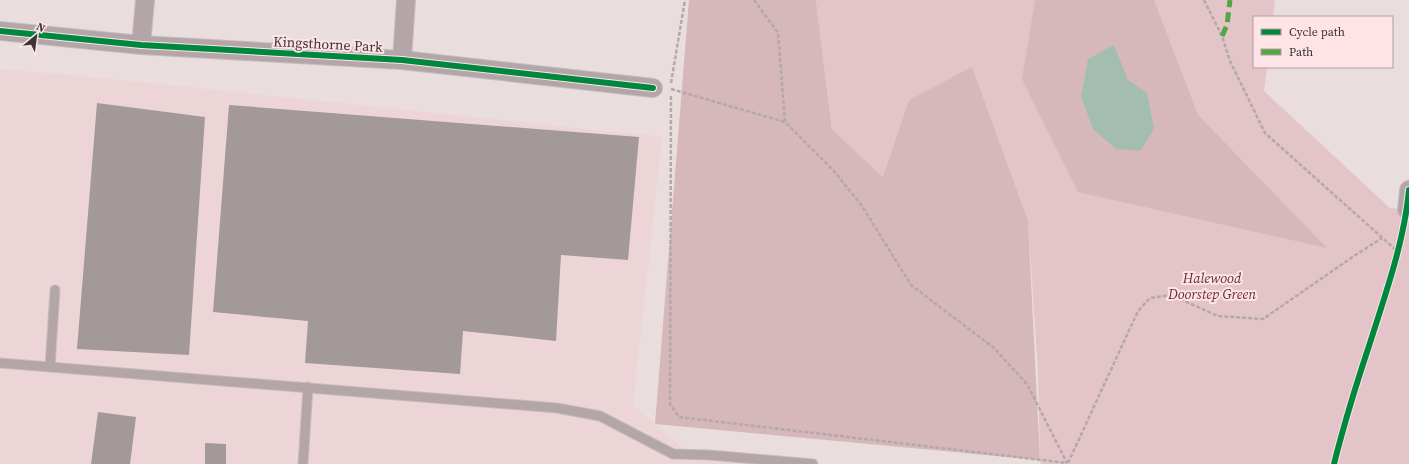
<svg xmlns="http://www.w3.org/2000/svg" width="1409" height="464" font-family="'Source Serif 4',serif">
<style>
.built{fill:#edd4d7}
.green{fill:#e3c5c9}
.forest{fill:#d6b8bb}
.water{fill:#a3beb1}
.building{fill:#a3999a}
.lines{fill:none;stroke-linecap:round;stroke-linejoin:round}
.service-casing{stroke:#c7bcbd;stroke-width:11}
.minor-casing{stroke:#c7bcbd;stroke-width:20}
.path{stroke:#b4a8a9;stroke-width:2.5;stroke-dasharray:4 2;stroke-linecap:butt}
.service{stroke:#b4a6a8;stroke-width:9}
.minor{stroke:#b4a6a8;stroke-width:18}
.quiet{stroke:#54a544;stroke-width:5;stroke-dasharray:10 5;stroke-linecap:butt}
.cycleway-casing{stroke:#fee4e7;stroke-width:8}
.cycleway{stroke:#00873e;stroke-width:6}
.labels{text-anchor:middle;dominant-baseline:central;stroke-width:4;stroke-linejoin:round;paint-order:stroke}
.street-label{font-size:14px;fill:#3e3435;stroke:#fee4e7}
.park-label{font-size:14px;font-style:italic;fill:#682e39;stroke:#fee4e7}
</style>
<rect width="100%" height="100%" fill="#eaddde"/>
<path class="built" d="M 0,69 L 112,79 L 662,137 L 633,405 L 696,459 L 747,464 L 0,464 Z"/>
<path class="green" d="M 816,0 L 1275,0 L 1273,17 L 1254,17 L 1254,67 L 1267,67 L 1264,91 L 1390,208 L 1409,210 L 1409,464 L 1041,464 L 1040,460 L 1038,372 L 1028,221 L 909,100 L 884,178 L 832,129 Z"/>
<path class="forest" d="M 689,0 L 816,0 L 832,129 L 883,177 L 909,100 L 972,67 L 1028,221 L 1040,460 L 655,424 Z
M 1035,0 L 1154,0 L 1198,115 L 1327,248 L 1078,192 L 1022,79 Z"/>
<path class="water" d="M 1114,45 L 1128,80 L 1147,93 L 1154,129 L 1140,151 L 1116,149 L 1093,129 L 1081,97 L 1088,59 Z"/>
<path class="building" d="M 97,103 L 205,117 L 189,355 L 77,349 Z
M 229,105 L 639,137 L 628,260 L 561,255 L 556,341 L 463,331 L 460,374 L 305,363 L 308,321 L 213,312 Z
M 98,412 L 136,417 L 130,464 L 91,464 Z
M 205,443 L 226,444 L 226,464 L 205,464 Z"/>
<g class="lines">
<defs>
<path id="service" d="M 0,363 L 557,408 L 600,416 L 673,454 L 709,455 L 813,464
M 50,367 L 55,290
M 303,464 L 308,387"/>
<path id="minor" d="M 0,31 L 141,45 L 402,60 L 653,88
M 141,45 L 145,0
M 402,60 L 406,0
M 1407,210 L 1409,190"/>
</defs>
<use href="#service" class="service-casing"/>
<use href="#minor" class="minor-casing"/>
<path class="path" d="M 754,0 L 778,33 L 785,122 L 834,171 L 862,206 L 911,285 L 994,348 L 1027,384 L 1067,463
M 1204,0 L 1222,36 L 1230,61 L 1265,133 L 1397,251
M 671,83 L 685,0
M 671,89 L 785,122
M 671,96 L 670,404 L 679,417 L 1067,463
M 1068,463 L 1138,311 L 1150,298 L 1171,295 L 1218,316 L 1263,319 L 1354,256 L 1382,238"/>
<use href="#service" class="service"/>
<use href="#minor" class="minor"/>
<path class="quiet" d="M 1222,36 L 1227,25 L 1230,0"/>
<defs>
<path id="cycleway" d="M 0,31 L 141,45 L 402,60 L 653,88
M 1334,464 C 1344,424 1356,385 1369,346 C 1385,295 1404,243 1409,190"/>
</defs>
<use href="#cycleway" class="cycleway-casing"/>
<use href="#cycleway" class="cycleway"/>
</g>
<g class="labels">
<g class="street-label">
<text transform="translate(328 44) rotate(3)">Kingsthorne Park</text>
</g>
<g class="park-label">
<text x="1212" y="278">Halewood<tspan x="1212" dy="16">Doorstep Green</tspan></text>
</g>
</g>
<rect x="1253" y="16" width="140" height="52" fill="#fee4e7" stroke="#b19ea0"/>
<rect x="1261" y="29" width="20" height="6" fill="#00873e" stroke="#b19ea0"/>
<text x="1289" y="36" font-size="12" fill="#3e3435">Cycle path</text>
<rect x="1261" y="49" width="20" height="6" fill="#54a544" stroke="#b19ea0"/>
<text x="1289" y="56" font-size="12" fill="#3e3435">Path</text>
<g transform="translate(36 36) rotate(29)" stroke="#fee4e7" stroke-width="3" paint-order="stroke">
<path d="M0-3L7 15L0 10L-7 15Z" fill="#3e3435"/>
<text y="-6" font-size="11" font-weight="bold" text-anchor="middle" fill="#3e3435">N</text>
</g>
</svg>
